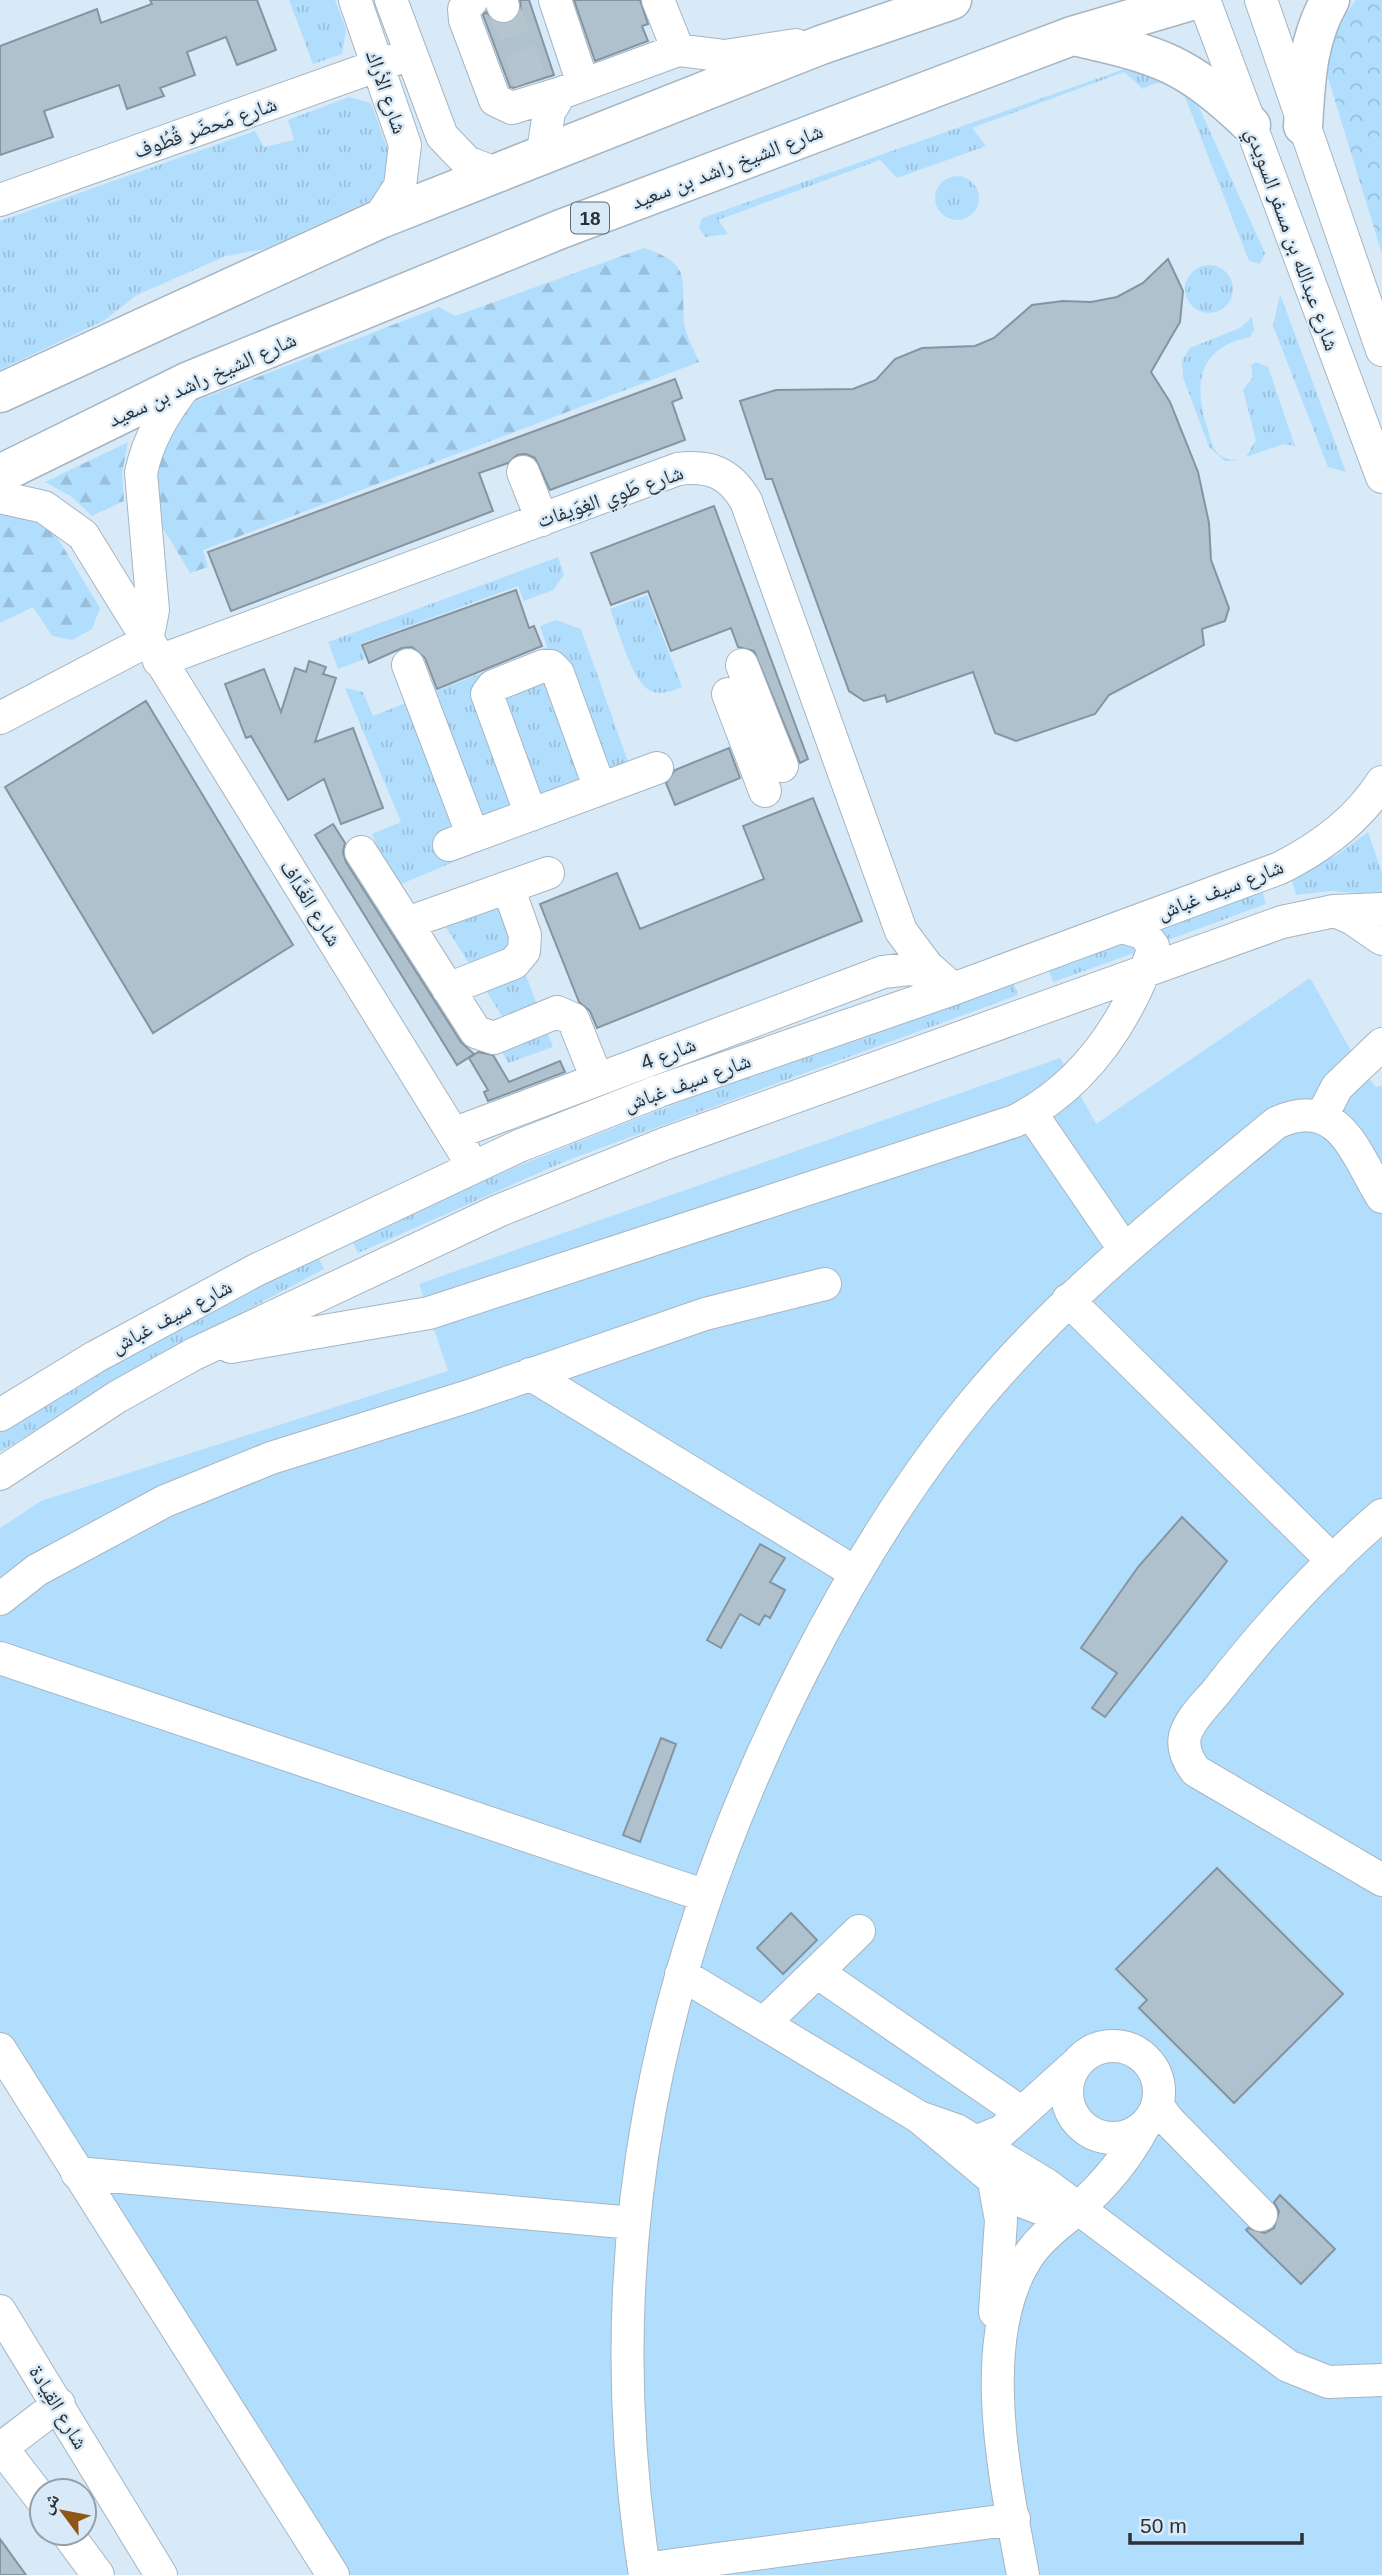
<svg xmlns="http://www.w3.org/2000/svg" width="1382" height="2575" font-family="Arial,'Noto Naskh Arabic',sans-serif">
<style>
.grass{fill:url(#grass-tufts)}
.forest{fill:url(#forest-firs)}
.park{fill:url(#park-crowns)}
.pitch{fill:#b2defe}
.building{fill:#b0c1ce;stroke:#8494a0;stroke-width:2}
.lines{fill:none;stroke-linecap:round;stroke-linejoin:round}
.minor-tunnel{stroke:#b5c5d0;stroke-width:32;stroke-dasharray:32 16;stroke-linecap:butt}
.minor-casing{stroke:#a5b5c2;stroke-width:34}
.major-casing{stroke:#a5b5c2;stroke-width:41}
.minor{stroke:#fff;stroke-width:32}
.major{stroke:#fff;stroke-width:38}
.labels{text-anchor:middle;dominant-baseline:central;stroke-width:5;stroke-linejoin:round;paint-order:stroke}
.shield{fill:#d8eaf7;stroke:#5f6870;stroke-width:2}
.shield-label{font-size:19px;font-weight:bold;fill:#2b3136}
.street-label{font-size:21px;fill:#2b3136;stroke:#d8eaf7}
</style>
<defs>
<pattern id="grass-tufts" width="24" height="20" patternUnits="userSpaceOnUse" patternTransform="scale(1.75)"><rect width="24" height="20" fill="#b2defe"/><path d="M3 7l-1-3M5 7V3M7 7l1-3M15 17l-1-3M17 17v-4M19 17l1-3" fill="none" stroke="#99bfda"/></pattern>
<pattern id="forest-firs" width="22" height="20" patternUnits="userSpaceOnUse" patternTransform="scale(1.75)"><rect width="22" height="20" fill="#b2defe"/><path d="M5 1l3.5 6h-7zM16 11l3.5 6h-7z" fill="#99bfda"/></pattern>
<pattern id="park-crowns" width="20" height="18" patternUnits="userSpaceOnUse" patternTransform="scale(1.75)"><rect width="20" height="18" fill="#b2defe"/><path d="M2 6a3 3 0 1 1 6 0M12 15a3 3 0 1 1 6 0" fill="none" stroke="#99bfda"/></pattern>
</defs>
<rect width="100%" height="100%" fill="#d8eaf7"/>
<path class="grass" d="M 289,0 L 335,0 L 346,29 L 342,54 L 313,64 Z
M 1136,65 L 1193,94 L 1265,253 L 1260,264 L 1249,261 L 1185,97 C 1170,81 1162,78 1143,89 L 1124,72 L 972,128 L 986,146 L 897,178 L 880,160 L 718,220 L 728,234 L 705,237 L 699,227 L 702,218 Z
M 349,97 L 371,103 L 393,165 L 375,198 L 265,249 L 226,256 L 137,295 L 105,320 L 0,370 L 0,221 L 255,131 L 264,147 L 294,140 L 288,120 Z
M935 198a22 22 0 1 1 44 0a22 22 0 1 1-44 0Z
M1185 289a24 24 0 1 1 48 0a24 24 0 1 1-48 0Z
M 1280,294 L 1346,472 L 1328,467 L 1273,326 Z
M 1252,317 L 1254,330 L 1250,337 C 1199,347 1193,383 1207,427 C 1210,437 1212,450 1221,456 C 1227,460 1235,460 1242,460 L 1225,461 L 1209,447 L 1183,377 L 1182,361 L 1190,348 L 1240,328 Z
M 1256,362 L 1268,367 L 1295,446 L 1284,444 L 1246,457 L 1256,440 L 1243,390 L 1253,377 L 1251,365 Z
M 558,557 L 564,575 L 553,590 L 524,601 L 518,586 L 360,644 L 365,659 L 338,669 L 328,642 Z
M 647,595 L 682,687 C 672,691 659,696 649,690 C 632,681 618,629 610,609 Z
M 556,620 L 581,629 L 631,770 L 622,791 L 394,887 L 372,834 L 401,822 L 345,688 L 363,692 L 373,716 L 547,647 L 540,626 Z
M 1368,832 L 1382,873 L 1382,895 L 1330,891 L 1296,895 L 1291,877 L 1337,855 Z
M 489,878 L 553,1047 L 508,1063 L 496,1040 L 512,1032 L 444,924 Z
M 1262,890 L 1266,904 L 1168,940 L 1160,932 L 1161,928 Z
M 1130,937 L 1137,952 L 1053,982 L 1048,968 Z
M 1013,981 L 1018,995 L 568,1160 L 358,1253 L 351,1239 C 566,1140 789,1060 1013,981 Z
M 317,1254 L 324,1269 L 164,1354 L 0,1452 L 0,1433 C 102,1368 211,1312 317,1254 Z"/>
<path class="forest" d="M 644,248 C 693,264 681,279 684,321 C 685,334 694,350 699,362 L 203,550 L 208,567 L 190,573 L 150,506 L 154,455 L 191,403 L 439,307 L 455,316 Z
M 128,442 L 122,473 L 124,501 L 92,516 L 72,497 L 45,482 Z
M 0,506 L 27,512 L 57,537 L 100,608 L 92,629 L 72,640 L 52,636 L 33,607 L 0,623 Z"/>
<path class="park" d="M 1356,0 L 1382,0 L 1382,254 L 1328,78 C 1328,45 1336,26 1356,0 Z"/>
<path class="pitch" d="M 1310,978 L 1359,1065 L 1376,1087 L 1382,1085 L 1382,2575 L 314,2575 L 0,2079 L 0,1528 L 41,1501 L 448,1371 L 419,1284 L 1060,1058 L 1096,1124 Z"/>
<path class="building" d="M 150,0 L 257,0 L 276,50 L 237,65 L 226,37 L 187,52 L 195,75 L 160,88 L 164,96 L 127,109 L 119,85 L 44,111 L 53,137 L 0,155 L 0,46 L 97,9 L 101,23 L 152,4 Z
M 520,0 L 529,0 L 554,75 L 513,88 L 510,87 L 483,15 L 486,12 L 499,24 L 509,23 L 521,10 Z
M 574,0 L 640,0 L 648,24 L 642,26 L 648,41 L 595,61 Z
M 1168,259 L 1183,291 L 1180,322 L 1151,372 L 1170,402 L 1198,472 L 1209,523 L 1211,560 L 1229,608 L 1225,621 L 1202,629 L 1204,645 L 1109,695 L 1095,714 L 1016,741 L 995,733 L 973,672 L 887,702 L 885,695 L 864,701 L 849,691 L 772,479 L 766,479 L 740,401 L 776,390 L 853,389 L 876,380 L 895,359 L 922,348 L 975,346 L 994,338 L 1032,305 L 1063,301 L 1091,302 L 1117,297 L 1143,283 Z
M 675,379 L 682,398 L 672,402 L 685,440 L 550,490 L 535,458 L 526,454 L 517,455 L 508,463 L 479,473 L 493,511 L 231,611 L 208,552 Z
M 714,506 L 808,759 L 800,763 L 754,651 L 738,647 L 731,628 L 671,651 L 648,591 L 611,605 L 591,553 Z
M 516,590 L 529,628 L 534,626 L 542,646 L 437,689 L 425,658 L 412,647 L 402,648 L 369,663 L 362,645 Z
M 309,661 L 326,667 L 323,674 L 336,678 L 315,742 L 353,728 L 383,808 L 341,824 L 324,779 L 288,800 L 251,736 L 246,738 L 225,684 L 264,669 L 281,712 L 295,668 L 306,672 Z
M 146,701 L 293,945 L 153,1033 L 5,787 Z
M 729,748 L 740,778 L 675,805 L 666,783 L 675,770 Z
M 813,798 L 862,921 L 597,1028 L 590,1011 L 579,1002 L 540,904 L 617,873 L 640,929 L 764,879 L 743,826 Z
M 333,824 L 345,843 L 343,852 L 346,862 L 461,1042 L 474,1054 L 457,1065 L 315,835 Z
M 478,1052 L 493,1055 L 509,1082 L 560,1061 L 565,1072 L 488,1101 L 484,1092 L 488,1090 L 469,1058 Z
M 1182,1517 L 1227,1561 L 1105,1717 L 1092,1708 L 1117,1673 L 1081,1648 L 1138,1567 Z
M 760,1544 L 785,1558 L 770,1582 L 785,1590 L 770,1618 L 765,1615 L 759,1625 L 740,1614 L 721,1648 L 707,1640 Z
M 661,1738 L 676,1744 L 640,1842 L 623,1835 Z
M 1217,1868 L 1343,1994 L 1234,2103 L 1139,2008 L 1147,2000 L 1116,1969 Z
M 791,1913 L 817,1940 L 783,1974 L 757,1948 Z
M 1280,2195 L 1335,2249 L 1301,2284 L 1246,2230 L 1248,2228 L 1265,2233 L 1274,2228 L 1279,2211 L 1274,2202 Z
M 0,2539 L 26,2575 L 0,2575 Z"/>
<g class="lines">
<path class="minor-tunnel" d="M 503,6 L 531,83"/>
<defs>
<path id="minor" d="M 355,0 L 405,145 L 400,186 L 378,220
M 391,0 L 442,136 L 467,162 L 500,175
M 472,0 L 464,9 L 465,20 L 495,100 L 512,108 L 561,93
M 501,0 L 503,6
M 555,0 L 583,84
M 658,0 L 678,50
M 1204,0 L 1382,477
M 1261,0 L 1382,350
M 542,158 L 549,112 L 561,93 L 678,50 L 725,56 L 796,45
M 0,200 L 410,54
M 523,472 L 542,520
M 0,497 L 44,507 L 83,535 L 473,1166
M 147,641 L 153,610 L 141,473 C 148,438 166,409 189,381
M 159,661 L 678,469 C 710,465 730,473 746,501 L 901,931 L 927,966 L 953,989
M 408,665 L 473,836
M 742,665 L 782,766
M 728,694 L 765,791
M 0,718 L 147,641
M 531,815 L 487,694 L 493,686 L 543,666 L 551,666 L 558,673 L 600,789
M 449,845 L 657,768
M 361,852 L 476,1032 L 494,1038 L 557,1012 L 573,1019 L 597,1079
M 1335,911 L 1353,919 L 1382,939
M 407,923 L 548,873
M 448,989 L 514,963 L 524,951 L 525,935 L 508,887
M 1031,1113 L 1124,1249
M 1321,1118 L 1337,1087 L 1382,1044
M 453,1134 L 883,972 L 909,969 L 934,973
M 1068,1300 L 1333,1561
M 231,1347 L 429,1313 L 1015,1121 C 1074,1091 1113,1042 1140,981 C 1145,970 1152,958 1153,946 L 1143,933 L 1122,927
M 530,1374 L 856,1573
M 0,1415 L 95,1357 L 256,1270 L 519,1146 L 659,1091 L 953,989 L 1280,868 C 1320,848 1357,821 1382,782
M 0,1474 L 117,1397 L 194,1354 L 498,1211 L 664,1144 L 1282,922 L 1334,911 L 1382,909
M 1382,1515 C 1320,1568 1266,1628 1216,1692 C 1205,1705 1189,1720 1185,1736 C 1182,1750 1188,1761 1196,1771 L 1382,1880
M 0,1599 L 37,1570 L 165,1501 L 271,1458 L 469,1396 L 705,1314 L 825,1284
M 0,1658 L 706,1896
M 817,1972 L 1022,2113
M 681,1974 L 919,2117 L 1018,2200 L 1050,2212 L 1077,2209
M 764,2023 L 859,1931
M1067 2092a46 46 0 1 1 92 0a46 46 0 1 1-92 0Z
M 0,2049 L 333,2575
M 1157,2105 L 1168,2120 L 1261,2215
M 919,2117 L 956,2130 L 1047,2185 L 1288,2366 L 1328,2382 L 1382,2380
M 976,2142 L 1002,2131 L 1076,2064
M 77,2173 L 633,2223
M 994,2182 L 1001,2220 L 995,2312
M 0,2311 L 161,2575
M 2,2448 L 42,2500
M 0,2449 L 59,2404
M 67,2533 L 98,2575
M 644,2569 L 1014,2519
M 645,2575 C 594,2252 656,1958 804,1668 C 852,1574 907,1483 975,1401 C 1063,1295 1170,1211 1276,1123 C 1340,1094 1355,1154 1382,1197
M 1023,2575 C 1006,2482 972,2334 1031,2252 C 1044,2234 1061,2223 1077,2209 C 1105,2185 1127,2158 1144,2126"/>
<path id="major" d="M 1074,36 C 1161,56 1185,62 1251,125
M 1303,126 C 1306,80 1307,40 1330,0
M 0,393 L 378,220 L 821,45 L 952,0
M 0,474 L 189,381 L 561,229 L 1072,36 L 1194,0"/>
</defs>
<use href="#minor" class="minor-casing"/>
<use href="#major" class="major-casing"/>
<use href="#minor" class="minor"/>
<use href="#major" class="major"/>
</g>
<g class="labels">
<rect class="shield" x="571" y="202.5" width="38" height="31" rx="5"/>
<g class="shield-label">
<text x="590" y="218">18</text>
</g>
<g class="street-label">
<text transform="translate(387 92) rotate(71)">شارع الأراك</text>
<text transform="translate(205 127) rotate(-19)">شارع مَحضَر قُطُوف</text>
<text transform="translate(727 166) rotate(-21)">شارع الشيخ راشد بن سعيد</text>
<text transform="translate(1293 239) rotate(70)">شارع عبدالله بن مسفر السويدي</text>
<text transform="translate(202 379) rotate(-24)">شارع الشيخ راشد بن سعيد</text>
<text transform="translate(610 496) rotate(-19)">شارع طَوِي الغِوَيفات</text>
<text transform="translate(1220 889) rotate(-21)">شارع سيف غباش</text>
<text transform="translate(311 903) rotate(58)">شارع الغَدَّاف</text>
<text transform="translate(668 1053) rotate(-21)">شارع 4</text>
<text transform="translate(687 1082) rotate(-20)">شارع سيف غباش</text>
<text transform="translate(171 1316) rotate(-28)">شارع سيف غباش</text>
<text transform="translate(59 2407) rotate(59)">شارع القِيادة</text>
</g>
</g>
<g transform="translate(63 2512) rotate(302)"><circle r="33" fill="#d8eaf7" stroke="#93a0aa" stroke-width="2"/>
<path d="M0-5L12 26L0 18L-12 26Z" fill="#925518"/>
<text y="-10" font-size="19" font-weight="bold" text-anchor="middle" fill="#2b3136">ش</text>
</g>
<path d="M1130 2533v10h172v-10" fill="none" stroke="#2b3136" stroke-width="3.5"/>
<text x="1140" y="2533" font-size="21" fill="#2b3136" stroke="#d8eaf7" stroke-width="5" paint-order="stroke">50 m</text>
</svg>
